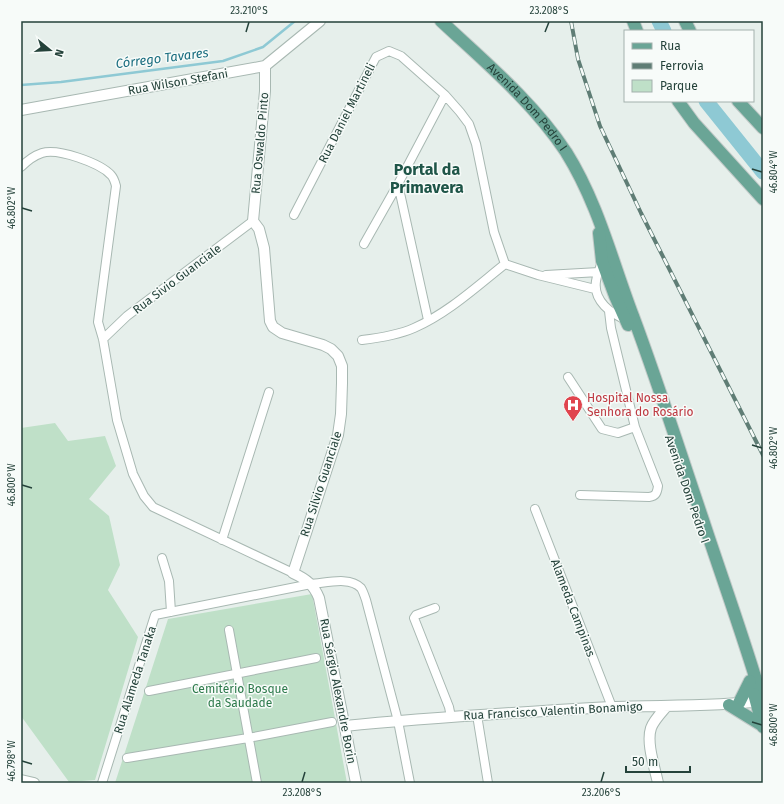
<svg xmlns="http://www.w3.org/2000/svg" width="784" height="804" font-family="'Fira Sans',sans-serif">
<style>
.green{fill:#bfe0c8}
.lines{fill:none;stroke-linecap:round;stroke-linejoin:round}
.stream{stroke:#8ec9d4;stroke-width:2.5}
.river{stroke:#8ec9d4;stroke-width:15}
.minor-casing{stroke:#a8b8b2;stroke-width:10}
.tertiary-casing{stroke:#a8b8b2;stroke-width:12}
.primary-casing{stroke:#c2cac8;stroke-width:14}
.minor{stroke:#fff;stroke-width:8}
.tertiary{stroke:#fff;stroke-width:10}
.primary{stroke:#6aa596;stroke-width:12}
.rail-casing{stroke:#5f7d75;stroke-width:4}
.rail{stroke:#f7fbf9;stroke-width:2.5;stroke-dasharray:8;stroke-linecap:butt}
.ticks{fill:none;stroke:#24423a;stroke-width:1.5}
.labels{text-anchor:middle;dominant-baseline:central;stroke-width:3;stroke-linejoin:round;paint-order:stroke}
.street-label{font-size:12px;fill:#24423a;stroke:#f7fbf9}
.health-label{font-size:12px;fill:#be3a42;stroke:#f7fbf9;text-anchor:start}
.park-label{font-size:12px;fill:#2d7a4b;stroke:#f7fbf9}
.water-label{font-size:13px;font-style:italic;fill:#1c6f80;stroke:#f7fbf9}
.district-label{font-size:16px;font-weight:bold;fill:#1f5548;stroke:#f7fbf9}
.neatline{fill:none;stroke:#24423a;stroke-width:1.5}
.ticks-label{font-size:10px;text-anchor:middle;fill:#24423a}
</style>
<rect width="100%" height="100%" fill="#e6efeb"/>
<path class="green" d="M 55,423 L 68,441 L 105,436 L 116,466 L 89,499 L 109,516 L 120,565 L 108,590 L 138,637 L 95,780 L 69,782 L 21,716 L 21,428 Z
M 312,594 L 347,783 L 115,783 L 168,619 Z"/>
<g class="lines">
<path class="stream" d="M 21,85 L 61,82 L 223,61 L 263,47 L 295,21"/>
<path class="river" d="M 659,21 L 664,31
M 706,101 L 763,172"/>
<defs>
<path id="minor" d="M 21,167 C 27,161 33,156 42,153 C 58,148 100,163 111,175 C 114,178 115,182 116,186 L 98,322 L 103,339 L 117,420 L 133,474 L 144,496 L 153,507 L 293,573
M 398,184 L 428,320
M 294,215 L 376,57 L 389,51 L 401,56 L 445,95 L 460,112 L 469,124 L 476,144 L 494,232 L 505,264
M 364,244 L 398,184 L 445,95
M 603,260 C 600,267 597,274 596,281 C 593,301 611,314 627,320
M 505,264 L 538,275 L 595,289
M 546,275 L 599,272
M 103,339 L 127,316 L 253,221
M 362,340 C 379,338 398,335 414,328 C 448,313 476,287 505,264
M 568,377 L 602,429 L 618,433 L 635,427 L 611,328 L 609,311
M 580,495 L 649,497 C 656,496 657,493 658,486 L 635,427
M 535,509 L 612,707
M 222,540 L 269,392
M 162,558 L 169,581 L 171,612
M 435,608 L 416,615 L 414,618 L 449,707 L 451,717
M 229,630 L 257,783
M 149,691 L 316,658
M 477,715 L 488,783
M 127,758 L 248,738 L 332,722
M 102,783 L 155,615 L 311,584 C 326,583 350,576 361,588 C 363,591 365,597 366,600 L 398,721 L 410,783"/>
<path id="tertiary" d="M 265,66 L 265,91 L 253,221 L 259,229 L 264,248 L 270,321 L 273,327 L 282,333 L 323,345 L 331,349 L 338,356 L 342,366 L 342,383 L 341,414 L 338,435 L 293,573 C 306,579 314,585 319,598 L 356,783
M 21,110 L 265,66 L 320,21
M 345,726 C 433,717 522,712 611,707 C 661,705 712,707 762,701
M 21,780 L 34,783
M 658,783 C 655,768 646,743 651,728 C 654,720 662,712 667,706"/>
<g id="primary">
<path id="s1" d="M 441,21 C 485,62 533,102 566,152 C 598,203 612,261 633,316 C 658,383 680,452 703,520 C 723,581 745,641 763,703"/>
<path d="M 633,21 L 637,31"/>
<path d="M 685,21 L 690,31"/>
<path d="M 678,101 L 694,123 L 763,199"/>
<path d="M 738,101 L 763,128"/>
<path d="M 599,233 L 602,261 L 615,296 L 628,325"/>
<path d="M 754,694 L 763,727"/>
<path d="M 739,703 L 750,681"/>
<path d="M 729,705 L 763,726"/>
</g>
</defs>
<use href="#minor" class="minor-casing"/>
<use href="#tertiary" class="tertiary-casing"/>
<use href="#primary" class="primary-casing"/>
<use href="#minor" class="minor"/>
<use href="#tertiary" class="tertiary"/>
<use href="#primary" class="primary"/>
<defs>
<path id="rail" d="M 571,21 L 578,59 L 600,126 L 641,213 L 763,455"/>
</defs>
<use href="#rail" class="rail-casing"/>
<use href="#rail" class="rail"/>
</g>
<path class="ticks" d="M 246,32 L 249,22M 545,32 L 549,22M 752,169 L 762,172M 22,208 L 32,211M 752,445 L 762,448M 22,485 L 32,488M 752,722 L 762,725M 22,761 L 32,764M 302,782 L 305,772M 601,782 L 604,772"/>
<defs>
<symbol id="hospital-pin" viewBox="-11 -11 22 30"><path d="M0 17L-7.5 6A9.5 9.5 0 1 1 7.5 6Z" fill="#e0444e" stroke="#f7fbf9"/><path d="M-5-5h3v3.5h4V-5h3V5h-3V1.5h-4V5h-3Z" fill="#fff"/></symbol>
</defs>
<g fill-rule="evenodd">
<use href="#hospital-pin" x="562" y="394" width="22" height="30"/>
</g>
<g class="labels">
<g class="street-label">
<text transform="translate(178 82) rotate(-10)">Rua Wilson Stefani</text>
<text stroke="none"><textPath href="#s1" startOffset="122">Avenida Dom Pedro I</textPath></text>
<text transform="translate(347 113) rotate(-63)">Rua Daniel Martineli</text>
<text transform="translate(260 143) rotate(-85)">Rua Oswaldo Pinto</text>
<text transform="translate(177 279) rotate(-37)">Rua Sivio Guanciale</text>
<text transform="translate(321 484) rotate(-72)">Rua Silvio Guanciale</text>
<text transform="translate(687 489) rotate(71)">Avenida Dom Pedro I</text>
<text transform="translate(573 608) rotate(69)">Alameda Campinas</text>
<text transform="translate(135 680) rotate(-72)">Rua Alameda Tanaka</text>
<text transform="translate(338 691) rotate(79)">Rua Sérgio Alexandre Borin</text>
<text transform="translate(553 711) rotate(-3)">Rua Francisco Valentin Bonamigo</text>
</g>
<g class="health-label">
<text x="587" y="398">Hospital Nossa<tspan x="587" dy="14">Senhora do Rosário</tspan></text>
</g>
<g class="park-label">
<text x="240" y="689">Cemitério Bosque<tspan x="240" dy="14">da Saudade</tspan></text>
</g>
<g class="water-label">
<text transform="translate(162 58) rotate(-7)">Córrego Tavares</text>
</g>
<g class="district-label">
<text x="427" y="169">Portal da<tspan x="427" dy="18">Primavera</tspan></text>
</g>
</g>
<rect width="784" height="804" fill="none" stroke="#f7fbf9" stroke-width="44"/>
<rect x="624" y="30" width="130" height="72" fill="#f7fbf9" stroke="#a3b1ad"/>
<rect x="632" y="43" width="20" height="6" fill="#6aa596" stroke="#a3b1ad"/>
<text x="660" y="50" font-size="12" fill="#24423a">Rua</text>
<rect x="632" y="63" width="20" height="6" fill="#5f7d75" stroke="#a3b1ad"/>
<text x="660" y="70" font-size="12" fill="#24423a">Ferrovia</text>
<rect x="632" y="80" width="20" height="12" fill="#bfe0c8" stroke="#a3b1ad"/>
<text x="660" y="90" font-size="12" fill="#24423a">Parque</text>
<g transform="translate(50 50) rotate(108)" stroke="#f7fbf9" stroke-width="3" paint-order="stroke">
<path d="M0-3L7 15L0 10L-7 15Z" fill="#24423a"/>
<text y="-6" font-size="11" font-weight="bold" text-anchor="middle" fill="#24423a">N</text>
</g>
<path d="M626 766v6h64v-6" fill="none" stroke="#24423a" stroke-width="2"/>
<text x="632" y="766" font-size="12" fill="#24423a" stroke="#f7fbf9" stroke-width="3" paint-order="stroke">50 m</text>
<rect x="22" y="22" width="740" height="760" class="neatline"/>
<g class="ticks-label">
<text x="249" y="14">23.210°S</text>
<text x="549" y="14">23.208°S</text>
<text transform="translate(773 172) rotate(-90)" y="4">46.804°W</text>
<text transform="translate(11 208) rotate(-90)" y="4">46.802°W</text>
<text transform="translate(773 448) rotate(-90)" y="4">46.802°W</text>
<text transform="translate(11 485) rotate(-90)" y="4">46.800°W</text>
<text transform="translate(773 725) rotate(-90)" y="4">46.800°W</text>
<text transform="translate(11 761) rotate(-90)" y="4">46.798°W</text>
<text x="302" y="796">23.208°S</text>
<text x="601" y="796">23.206°S</text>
</g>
</svg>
